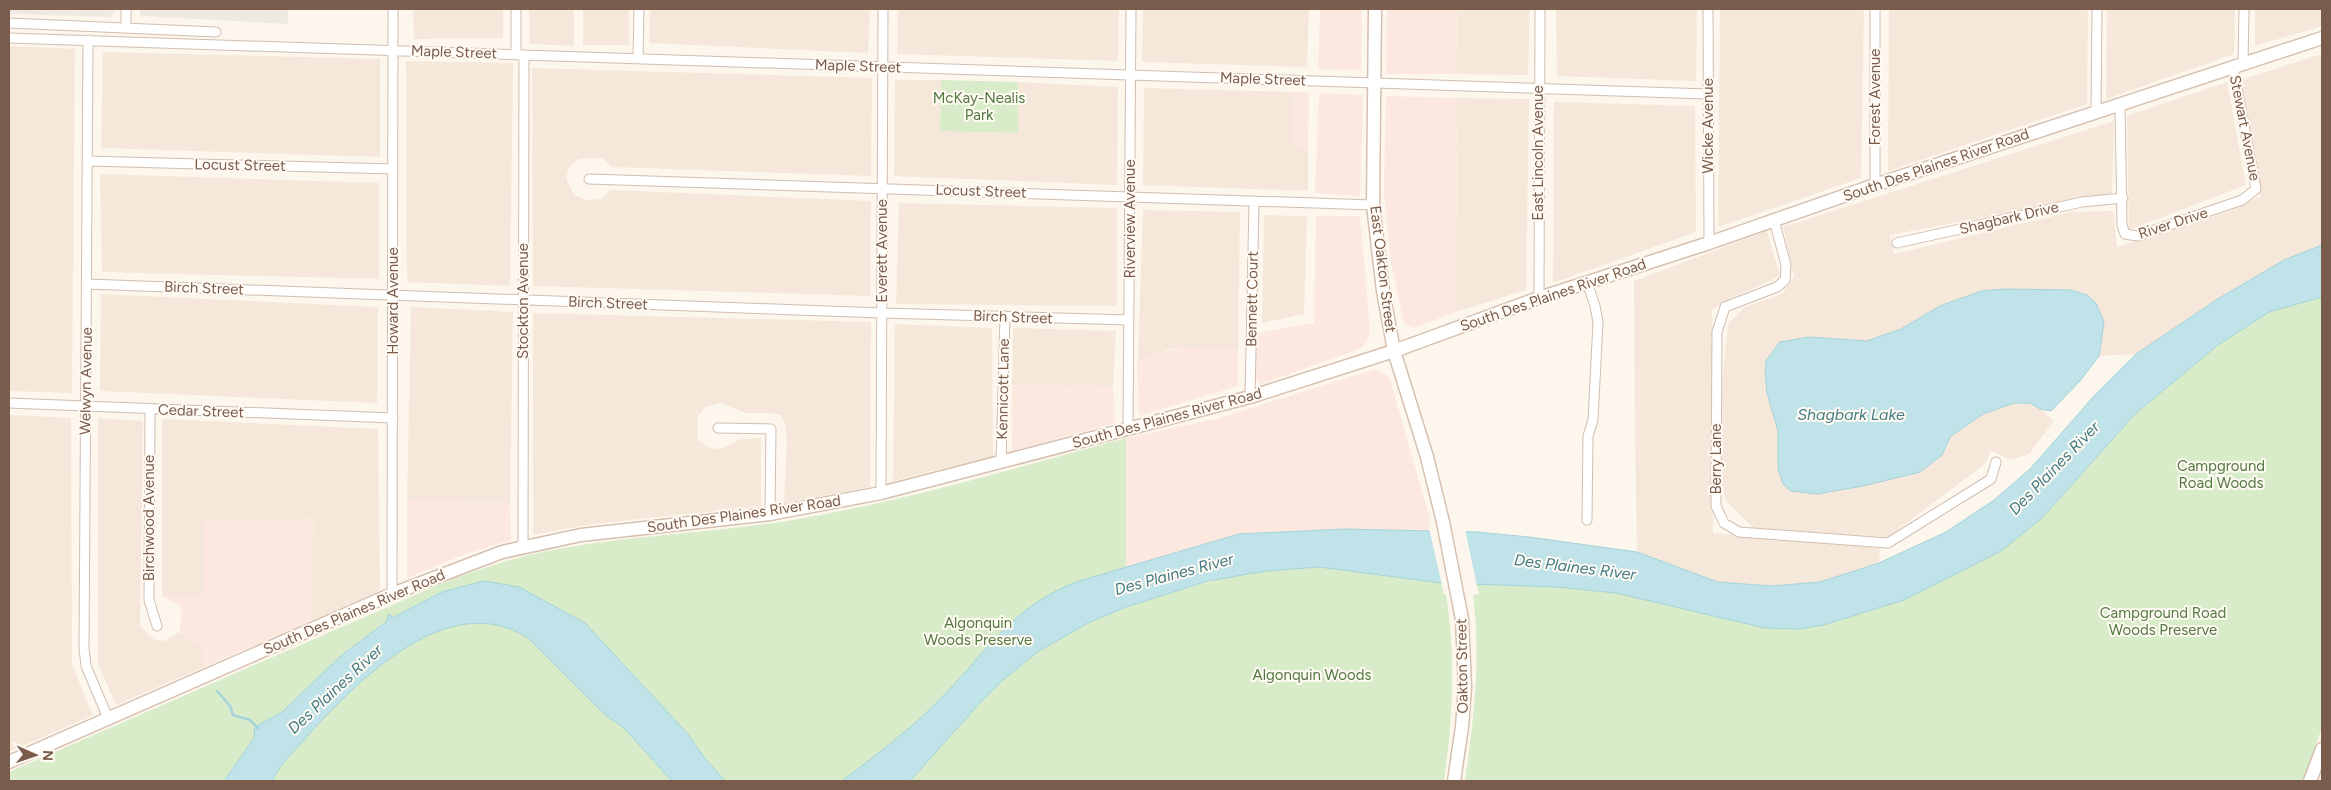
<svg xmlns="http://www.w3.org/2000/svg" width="2331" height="790" font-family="Figtree,sans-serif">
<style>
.residential{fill:#f5e8da}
.commercial{fill:#fde8e0}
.industrial{fill:#efe9e4}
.green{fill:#d8ecc9}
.water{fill:#bfe3e8;stroke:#a5d3da}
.pier{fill:#fdf6ec}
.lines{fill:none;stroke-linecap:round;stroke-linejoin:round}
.stream{stroke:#a5d3da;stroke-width:2.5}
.street-casing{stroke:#d1beb0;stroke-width:11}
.secondary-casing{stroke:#d6c0b0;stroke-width:15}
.street{stroke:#fff;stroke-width:9}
.secondary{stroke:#fff;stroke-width:12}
.labels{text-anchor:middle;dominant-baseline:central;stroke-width:4;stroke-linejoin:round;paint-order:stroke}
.street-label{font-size:15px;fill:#7a5c4d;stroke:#fffaf3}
.park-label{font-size:15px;fill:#537a41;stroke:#fffaf3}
.water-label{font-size:16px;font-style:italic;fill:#437c86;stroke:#fffaf3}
</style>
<rect width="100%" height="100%" fill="#fdf6ec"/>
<path class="residential" d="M 413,9 L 503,9 L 503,38 L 414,39 Z
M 529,9 L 574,9 L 574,46 L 530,44 Z
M 583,9 L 629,9 L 629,45 L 583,45 Z
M 650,9 L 870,9 L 868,53 L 649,43 Z
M 898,9 L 1119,9 L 1118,61 L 897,54 Z
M 1143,9 L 1309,9 L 1307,67 L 1142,62 Z
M 1457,9 L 1530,9 L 1528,75 L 1456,74 Z
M 1556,9 L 1697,9 L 1696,81 L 1557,76 Z
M 1720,9 L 1864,9 L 1861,178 L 1718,227 Z
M 1889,9 L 2088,9 L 2087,104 L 1888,171 Z
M 2107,9 L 2235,9 L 2234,54 L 2106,99 Z
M 2255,9 L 2322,9 L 2322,26 L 2255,46 Z
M 9,46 L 75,49 L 72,393 L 9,391 Z
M 103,52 L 380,59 L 380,157 L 101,148 Z
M 2322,54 L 2322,245 L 2284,260 L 2216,300 L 2136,354 L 2099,356 L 2104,322 L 1940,306 L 1901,329 L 1867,341 L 1843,340 L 1767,393 L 1778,431 L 1778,469 L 1943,450 L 1947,448 L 1951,436 L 1983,414 L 2014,403 L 2030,403 L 2040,409 L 2054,421 L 2029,454 L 2011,460 L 1991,451 L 1985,464 L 1888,537 L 1753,528 L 1726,501 L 1721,480 L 1723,377 L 1728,324 L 1745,307 L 1782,294 L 1794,276 L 1783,227 L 2114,121 L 2112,193 L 1890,235 L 1894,254 L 2071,212 L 2113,211 L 2117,247 L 2228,212 L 2261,196 L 2241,80 Z
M 406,61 L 513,63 L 510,286 L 407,282 Z
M 532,68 L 872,78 L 871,176 L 612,167 L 602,158 L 579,159 L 569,167 L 566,179 L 574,195 L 586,200 L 601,199 L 611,190 L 871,201 L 870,296 L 533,286 Z
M 895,80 L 941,80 L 940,130 L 1018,133 L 1018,82 L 1118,87 L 1117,185 L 894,176 Z
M 2227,82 L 2246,185 L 2129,230 L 2127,116 Z
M 1144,88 L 1294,92 L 1293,147 L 1308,147 L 1308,191 L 1143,185 Z
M 1457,98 L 1529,99 L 1526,290 L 1456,312 Z
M 1554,102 L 1695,106 L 1696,232 L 1553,283 Z
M 100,174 L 379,183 L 379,279 L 102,272 Z
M 899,203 L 1117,208 L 1117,306 L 896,304 Z
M 1143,210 L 1240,212 L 1238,350 L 1173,348 L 1138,361 Z
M 1264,215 L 1307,216 L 1304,314 L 1262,323 Z
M 1767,231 L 1780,276 L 1732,298 L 1712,310 L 1713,533 L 1880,548 L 1879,563 L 1820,582 L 1771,586 L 1718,582 L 1637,552 L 1635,433 L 1634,281 Z
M 101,294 L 378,307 L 377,403 L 100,391 Z
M 411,307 L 513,312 L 510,503 L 407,500 Z
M 533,313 L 871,322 L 870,487 L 784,503 L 787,440 L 785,425 L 781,415 L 770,413 L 746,413 L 721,403 L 705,407 L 697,418 L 698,439 L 709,448 L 721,449 L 741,439 L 761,438 L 761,506 L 594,524 L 533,535 Z
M 895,324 L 992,328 L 993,456 L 893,481 Z
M 1013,328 L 1116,331 L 1113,387 L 1012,385 Z
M 9,415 L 71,418 L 72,665 L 93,715 L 9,752 Z
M 98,418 L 143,421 L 140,626 L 155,640 L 164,641 L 179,632 L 202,646 L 202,668 L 116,705 L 98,664 Z
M 162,419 L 378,429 L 380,591 L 311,621 L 313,520 L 204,521 L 204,597 L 162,596 Z"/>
<path class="commercial" d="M 1320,9 L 1362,9 L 1361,70 L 1318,69 Z
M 1387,9 L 1457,9 L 1456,74 L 1386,74 Z
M 1294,92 L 1309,93 L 1308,147 L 1293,147 Z
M 1319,93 L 1363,95 L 1360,196 L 1315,193 Z
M 1386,96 L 1457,98 L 1456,312 L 1413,328 L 1404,323 L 1391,263 L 1384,192 Z
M 1316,216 L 1360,216 L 1370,330 L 1368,338 L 1364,346 L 1357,350 L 1261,384 L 1254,377 L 1255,334 L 1294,326 L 1314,324 Z
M 1190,348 L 1238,350 L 1238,386 L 1139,416 L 1137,360 L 1174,349 Z
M 1375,369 L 1386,374 L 1390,380 L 1431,522 L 1428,522 L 1430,531 L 1344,529 L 1239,534 L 1126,567 L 1126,438 L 1216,419 Z
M 1012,385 L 1113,387 L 1115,423 L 1012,451 Z
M 407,500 L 510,503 L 511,540 L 463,555 L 407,578 Z
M 314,518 L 311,621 L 202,668 L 202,646 L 179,632 L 182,614 L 180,606 L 162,596 L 204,597 L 204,521 Z"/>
<path class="industrial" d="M 9,9 L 117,9 L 110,17 L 9,14 Z
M 140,9 L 288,9 L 288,24 L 140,16 Z"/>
<path class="green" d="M 941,80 L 1018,82 L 1018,133 L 940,131 Z
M 2322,297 L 2322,727 L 2304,781 L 1465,781 C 1474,718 1481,658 1473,595 L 1479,594 L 1476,583 L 1557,587 L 1616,593 L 1765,628 L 1799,629 L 1823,625 L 1855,614 L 2042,518 L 2135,414 L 2218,345 L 2269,312 Z
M 1126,438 L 1126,607 C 1186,588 1257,564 1320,567 C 1360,569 1401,578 1441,583 L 1444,594 L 1446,594 C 1456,657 1453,718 1444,781 L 9,781 L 9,772 L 445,582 C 475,571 506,560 538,553 C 622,535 708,534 793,520 C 905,501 1016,468 1126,438 Z"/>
<path class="water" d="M 2322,245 L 2322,297 L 2269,312 L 2218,345 L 2135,414 L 2042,518 L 2001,551 L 1904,600 L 1823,625 L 1799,629 L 1765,628 L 1616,593 L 1557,587 L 1441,583 L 1319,567 L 1266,571 L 1208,581 L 1126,607 L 1088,623 L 1039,651 L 1004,679 L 978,705 L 910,781 L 842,781 C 877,754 914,727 944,695 C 989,649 1014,605 1079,581 L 1239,534 L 1344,529 L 1477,532 L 1529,537 L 1637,552 L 1718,582 L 1771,586 L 1820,582 L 1879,563 L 1946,532 L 1994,500 L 2030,469 L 2094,396 L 2136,354 L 2216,300 L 2284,260 Z
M 2005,289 L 2071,290 L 2087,295 L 2096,303 L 2104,322 L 2099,356 L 2080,381 L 2051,411 L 2040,409 L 2030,403 L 2014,403 L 1983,414 L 1951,436 L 1942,455 L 1920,472 L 1863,486 L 1817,494 L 1791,491 L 1783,484 L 1778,469 L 1778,431 L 1767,393 L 1765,372 L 1766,361 L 1780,342 L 1809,337 L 1867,341 L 1901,329 L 1940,306 L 1981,291 Z
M 484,581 L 519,587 L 585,623 L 688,734 L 703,756 L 725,781 L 672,781 L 624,728 L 605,715 L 528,638 C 438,580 333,707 280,767 L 272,781 L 224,781 L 254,738 L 255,727 L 282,712 L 343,654 L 387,621 L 388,615 L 390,614 L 392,618 L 442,592 Z"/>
<path class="pier" d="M 1429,528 L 1465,529 L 1477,586 L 1442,585 Z"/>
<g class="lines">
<path class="stream" d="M 217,691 L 230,706 L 233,715 L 250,720 L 258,728"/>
<defs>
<path id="street" d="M 1708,9 L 1709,243
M 9,23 L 216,32
M 126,28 L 126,9
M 9,38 L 1708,94
M 88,40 L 84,648 L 86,666 L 108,718
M 516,54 L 516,9
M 638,58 L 639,9
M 2243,64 L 2244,9
M 2120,104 L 2122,225 L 2125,234 L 2137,236 L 2242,200 L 2256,189 L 2233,67
M 2096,112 L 2097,9
M 87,161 L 393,169
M 589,179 L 1373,205
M 1875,185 L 1875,9
M 1774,220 L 1786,265 L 1785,280 L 1777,287 L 1725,307 L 1717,332 L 1716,506 L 1724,523 L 1739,532 L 1888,543 L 1991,479 L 1996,462
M 1897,243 L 2082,202 L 2123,198
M 1587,282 L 1595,306 L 1598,322 L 1593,420 L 1588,436 L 1587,520
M 87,284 L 882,313 L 1129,320
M 1539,298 L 1540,9
M 1250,397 L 1254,202
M 9,403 L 393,418
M 150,409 L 149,600 L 157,626
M 718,428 L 771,429 L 770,514
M 1128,429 L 1131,9
M 1001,462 L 1005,316
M 881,493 L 883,9
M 523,547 L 524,55
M 392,594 L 393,9"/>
<path id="secondary" d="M 1375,9 L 1373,205 L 1383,291 L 1394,351 L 1427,457 L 1443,522 L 1462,619 L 1465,687 L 1462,727 L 1454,781
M 9,762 L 392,594 L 502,552 L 581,535 L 770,514 L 881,493 L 1250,397 L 1394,351 L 1539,298 L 1709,243 L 1875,185 L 2322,38
M 2310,781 L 2322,749"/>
</defs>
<use href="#street" class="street-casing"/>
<use href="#secondary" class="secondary-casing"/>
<use href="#street" class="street"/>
<use href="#secondary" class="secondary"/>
</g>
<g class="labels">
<g class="street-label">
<text transform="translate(454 52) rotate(2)">Maple Street</text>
<text transform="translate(858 66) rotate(2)">Maple Street</text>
<text transform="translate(1263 79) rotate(2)">Maple Street</text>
<text transform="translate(1875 97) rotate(-90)">Forest Avenue</text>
<text transform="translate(1708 126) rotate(-90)">Wicke Avenue</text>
<text transform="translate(2245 128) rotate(79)">Stewart Avenue</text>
<text transform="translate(1538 153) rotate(-90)">East Lincoln Avenue</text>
<text transform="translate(240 165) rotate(1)">Locust Street</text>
<text transform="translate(1936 165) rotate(-19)">South Des Plaines River Road</text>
<text transform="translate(981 191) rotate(2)">Locust Street</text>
<text transform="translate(2009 218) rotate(-13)">Shagbark Drive</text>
<text transform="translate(1130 219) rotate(-90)">Riverview Avenue</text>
<text transform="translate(2173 223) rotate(-18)">River Drive</text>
<text transform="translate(882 251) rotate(-90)">Everett Avenue</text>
<text transform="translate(1383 269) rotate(83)">East Oakton Street</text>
<text transform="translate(204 288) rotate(2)">Birch Street</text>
<text transform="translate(1553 295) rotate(-19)">South Des Plaines River Road</text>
<text transform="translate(1252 299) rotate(-89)">Bennett Court</text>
<text transform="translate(393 301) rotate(-90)">Howard Avenue</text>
<text transform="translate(523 301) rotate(-90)">Stockton Avenue</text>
<text transform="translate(608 303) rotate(2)">Birch Street</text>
<text transform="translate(1013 317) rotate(2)">Birch Street</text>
<text transform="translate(86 381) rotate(-89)">Welwyn Avenue</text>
<text transform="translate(1003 389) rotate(-89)">Kennicott Lane</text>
<text transform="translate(201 411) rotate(2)">Cedar Street</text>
<text transform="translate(1167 418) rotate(-15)">South Des Plaines River Road</text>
<text transform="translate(1716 459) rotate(-90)">Berry Lane</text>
<text transform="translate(744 514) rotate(-8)">South Des Plaines River Road</text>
<text transform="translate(149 518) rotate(-90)">Birchwood Avenue</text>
<text transform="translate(354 612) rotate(-23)">South Des Plaines River Road</text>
<text transform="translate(1462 666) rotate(-91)">Oakton Street</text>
</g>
<g class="park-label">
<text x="979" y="98">McKay-Nealis<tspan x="979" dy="17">Park</tspan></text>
<text x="2221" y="466">Campground<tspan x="2221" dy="17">Road Woods</tspan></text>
<text x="2163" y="613">Campground Road<tspan x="2163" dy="17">Woods Preserve</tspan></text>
<text x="978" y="623">Algonquin<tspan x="978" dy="17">Woods Preserve</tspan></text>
<text x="1312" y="675">Algonquin Woods</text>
</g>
<g class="water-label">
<text x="1851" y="414">Shagbark Lake</text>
<text transform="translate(2054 468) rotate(-46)">Des Plaines River</text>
<text transform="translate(1575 567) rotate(7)">Des Plaines River</text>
<text transform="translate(1174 574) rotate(-15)">Des Plaines River</text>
<text transform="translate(335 689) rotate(-43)">Des Plaines River</text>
</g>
</g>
<rect width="2331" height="790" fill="none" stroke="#7a5c4d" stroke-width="20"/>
<g transform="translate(35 755) rotate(92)" stroke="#fffaf3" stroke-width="4" paint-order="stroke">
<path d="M0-4L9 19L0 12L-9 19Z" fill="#7a5c4d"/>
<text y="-8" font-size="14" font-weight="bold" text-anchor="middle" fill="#7a5c4d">N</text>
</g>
</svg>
